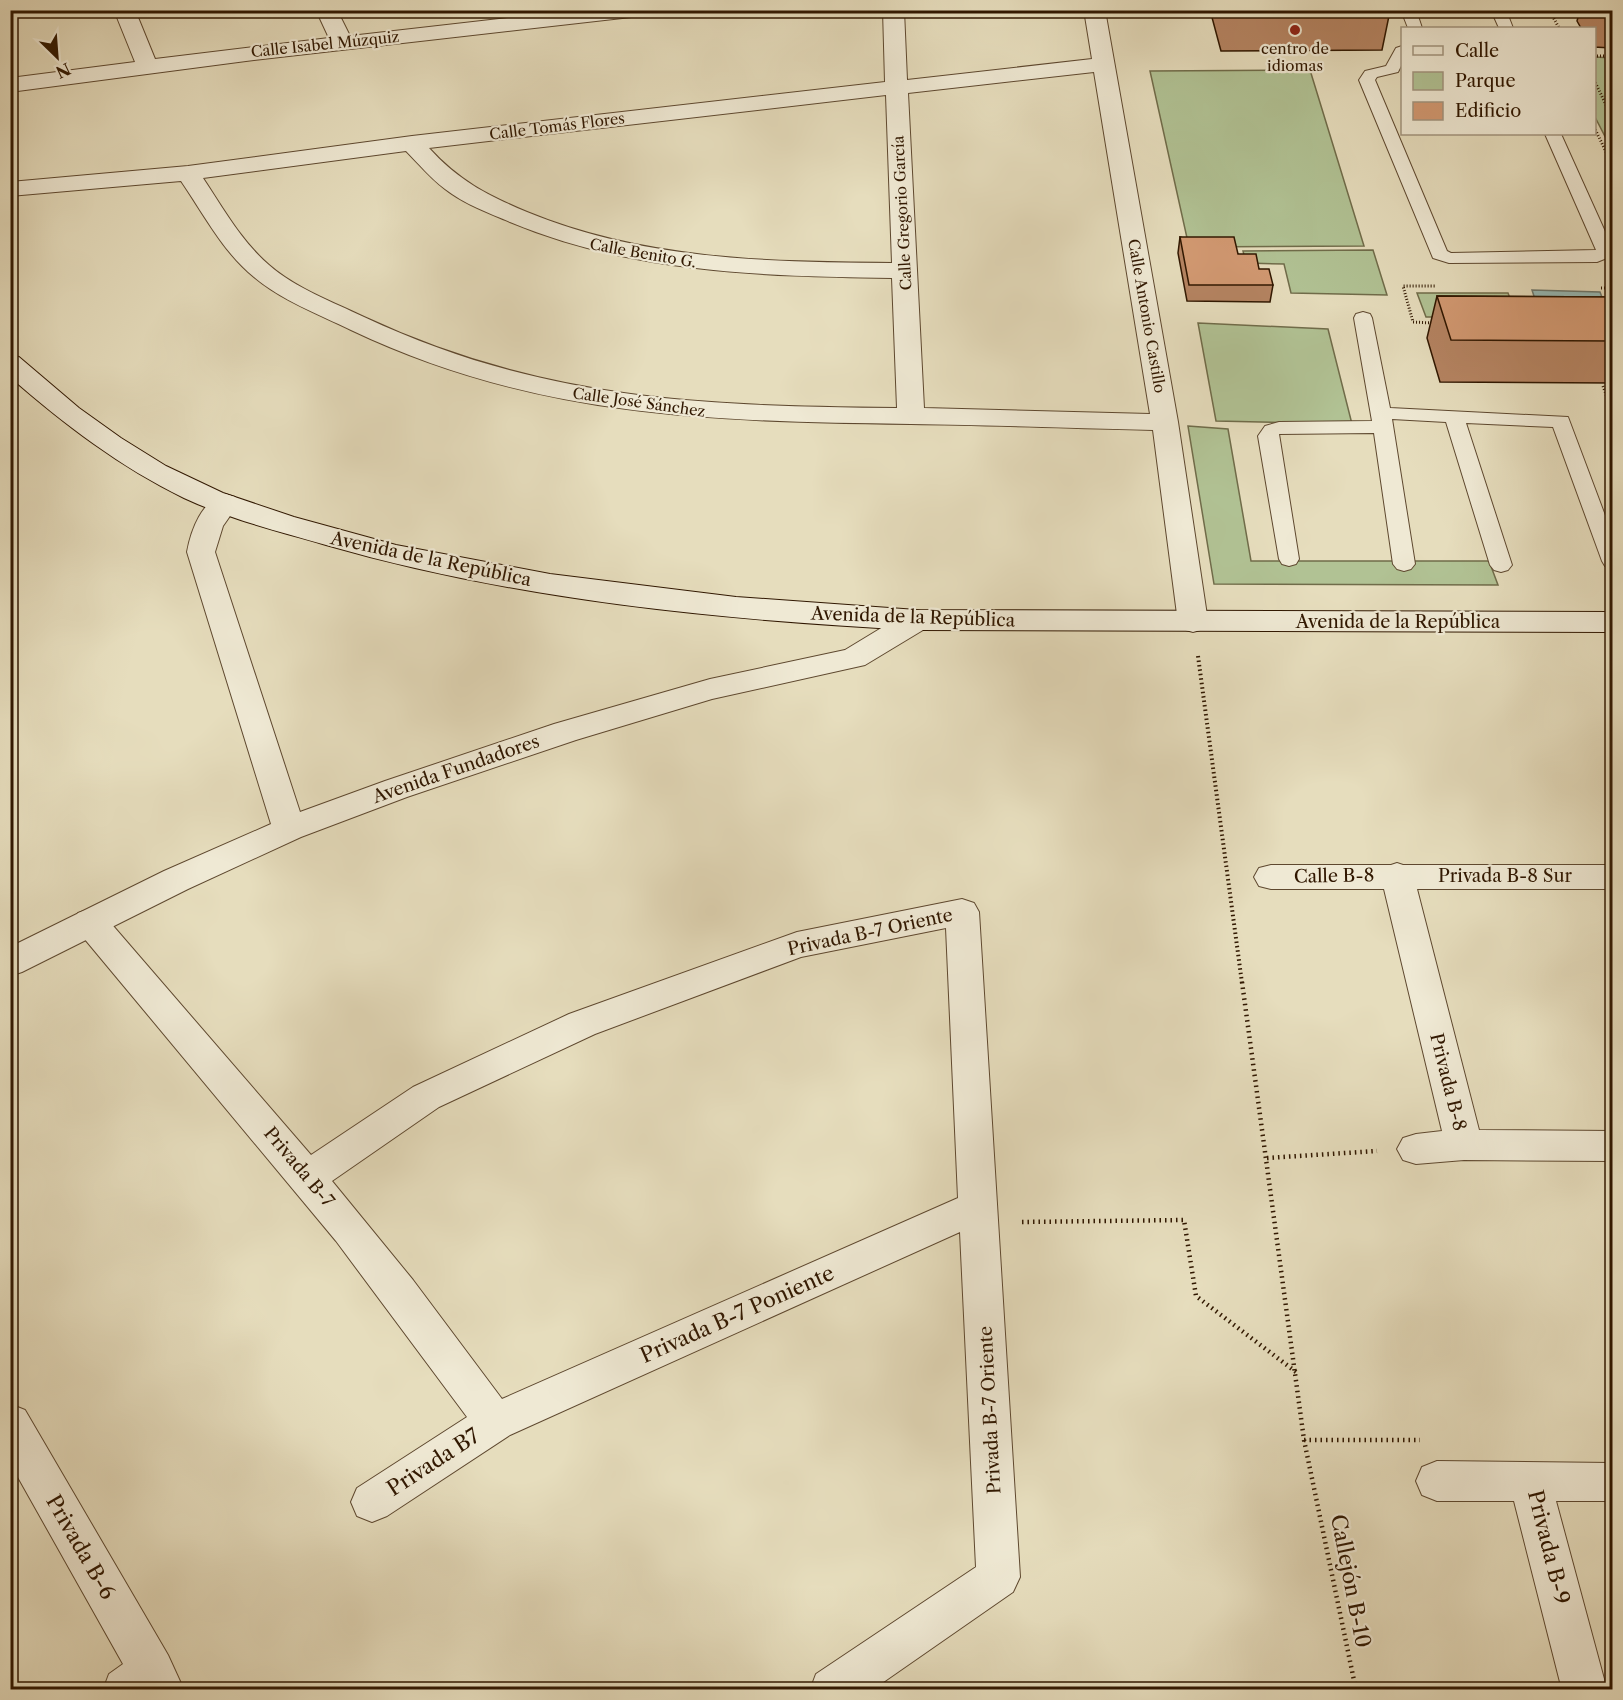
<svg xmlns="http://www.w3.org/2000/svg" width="1623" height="1700" font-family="'Libre Caslon Text',serif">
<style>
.green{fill:#b1c294;stroke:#706c4a;stroke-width:1.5}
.water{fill:#97bbb7;stroke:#6e796e;stroke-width:1.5}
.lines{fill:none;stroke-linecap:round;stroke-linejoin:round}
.service-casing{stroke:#5e482f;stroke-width:2}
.minor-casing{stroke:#5e482f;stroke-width:2}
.tertiary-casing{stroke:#5e482f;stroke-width:2}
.secondary-casing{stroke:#301700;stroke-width:2}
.path-far2{stroke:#301700;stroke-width:3;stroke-dasharray:1 2;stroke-linecap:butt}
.path-far1{stroke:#301700;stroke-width:4;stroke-dasharray:1.5 3;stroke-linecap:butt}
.path{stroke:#301700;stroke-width:4.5;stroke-dasharray:1.5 4;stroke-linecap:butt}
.service{fill:#efe9d4;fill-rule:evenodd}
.minor{fill:#efe9d4;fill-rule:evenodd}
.tertiary{fill:#efe9d4;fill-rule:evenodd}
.secondary{fill:#efe9d4;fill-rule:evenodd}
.wall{fill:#b58462;stroke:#301700;stroke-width:1.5}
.building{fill:#d29972;stroke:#301700;stroke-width:1.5}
.poi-dot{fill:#8f2418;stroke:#efe9d4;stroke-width:2}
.labels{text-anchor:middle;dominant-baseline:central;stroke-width:4.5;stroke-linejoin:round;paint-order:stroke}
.far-street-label{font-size:15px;fill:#301700;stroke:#efe9d4}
.far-poi-label{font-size:15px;fill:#301700;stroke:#efe9d4}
.street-label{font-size:18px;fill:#301700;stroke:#efe9d4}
.near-street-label{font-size:21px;fill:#301700;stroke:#efe9d4}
</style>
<rect width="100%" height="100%" fill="#e6ddbd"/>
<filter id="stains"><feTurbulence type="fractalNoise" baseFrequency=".00333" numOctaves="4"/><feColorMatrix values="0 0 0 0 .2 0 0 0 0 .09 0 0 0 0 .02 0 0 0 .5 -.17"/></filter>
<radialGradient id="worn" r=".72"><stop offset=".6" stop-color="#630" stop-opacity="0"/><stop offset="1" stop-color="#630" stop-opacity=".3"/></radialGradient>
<path class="green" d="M 1595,57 L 1612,58 L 1612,150 L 1595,117 Z
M 1310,70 L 1364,246 L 1189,247 L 1150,71 Z
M 1373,250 L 1387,295 L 1291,293 L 1284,264 L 1246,263 L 1243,251 Z
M 1417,293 L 1508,293 L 1517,317 L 1426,317 Z
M 1198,323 L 1328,329 L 1352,424 L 1216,421 Z
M 1188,426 L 1228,429 L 1251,561 L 1489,561 L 1498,585 L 1214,584 Z"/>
<path class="water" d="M 1532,290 L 1600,292 L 1609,316 L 1540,315 Z"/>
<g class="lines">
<defs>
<path id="service" d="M 1401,10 L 1416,10 L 1422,28 L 1408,28 Z
M 1491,10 L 1506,10 L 1513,28 L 1499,28 Z
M 1402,46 L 1402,64 L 1398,72 L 1377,77 L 1375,80 L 1447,251 L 1451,253 L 1596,250 L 1545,134 L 1561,134 L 1612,247 L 1612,256 L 1597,262 L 1449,263 L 1433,258 L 1359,80 L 1365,71 L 1386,66 L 1396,48 Z
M 1363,312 L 1370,314 L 1372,318 L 1390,408 L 1568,417 L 1612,534 L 1612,568 L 1605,566 L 1602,561 L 1553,427 L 1466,423 L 1512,565 L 1508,570 L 1501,572 L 1494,570 L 1490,565 L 1446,422 L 1392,419 L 1415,564 L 1411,569 L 1404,571 L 1397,569 L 1393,564 L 1374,433 L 1279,434 L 1299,559 L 1296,564 L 1289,566 L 1282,564 L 1279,559 L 1258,436 L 1265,426 L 1279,422 L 1372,421 L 1354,318 L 1356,314 Z"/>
<path id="minor" d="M 114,10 L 135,10 L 155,59 L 329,38 L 316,10 L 337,10 L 350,36 L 578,10 L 650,10 L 647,14 L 640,16 L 246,61 L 10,92 L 10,78 L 135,62 Z
M 883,10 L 904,10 L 907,80 L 1092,59 L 1084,10 L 1105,10 L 1178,422 L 1208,622 L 1204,629 L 1193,632 L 1182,629 L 1178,622 L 1153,430 C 1072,428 991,425 911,424 C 710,421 536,418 351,330 C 318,314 281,300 254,277 C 223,252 203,213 181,181 L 10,196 L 10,182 L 188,166 L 412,136 L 885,82 ZM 1094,72 L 1150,414 L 924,408 L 908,93 ZM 886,95 L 892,263 C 768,262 643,260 527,212 C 487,195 459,181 429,148 ZM 406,151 C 419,164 430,178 445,189 C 464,204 489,213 510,222 C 632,273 762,276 892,278 L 897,408 C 704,406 543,401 364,317 C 333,302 295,288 269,265 C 241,241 223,208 203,178 Z
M 1397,863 L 1403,865 L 1612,865 L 1612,889 L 1417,889 L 1479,1130 L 1612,1131 L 1612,1161 L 1464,1160 L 1416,1164 L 1403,1160 L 1397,1149 L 1403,1138 L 1416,1134 L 1442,1131 L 1384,889 L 1271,889 L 1259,886 L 1254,877 L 1259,868 L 1271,865 L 1391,865 Z
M 962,899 L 974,903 L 979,912 L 1020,1577 L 1013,1592 L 872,1690 L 810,1690 L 816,1674 L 976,1567 L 960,1232 L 510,1435 L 387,1516 L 372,1522 L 357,1516 L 351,1502 L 357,1488 L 467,1417 L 336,1241 L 78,931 L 73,922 L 78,913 L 90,909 L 102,913 L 311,1155 L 413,1087 L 569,1014 L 797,932 ZM 946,928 L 958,1198 L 502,1399 L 413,1280 L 332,1181 L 439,1107 L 595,1034 L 801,957 Z
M 10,1404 L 25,1410 L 168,1655 L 184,1690 L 103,1690 L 109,1674 L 123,1664 L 10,1463 Z
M 1437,1461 L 1612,1463 L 1612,1501 L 1556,1501 L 1607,1690 L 1562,1690 L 1514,1501 L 1437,1501 L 1422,1495 L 1416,1481 L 1422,1467 Z"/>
<path id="tertiary" d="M 225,494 L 235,497 L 239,503 L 223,526 L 215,552 L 300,812 L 385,781 L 554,724 L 710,679 L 845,650 L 906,613 L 917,610 L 928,613 L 932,620 L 928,627 L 865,665 L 712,699 L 576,740 L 407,797 L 301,837 L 188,889 L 22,972 L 10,976 L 10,947 L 164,871 L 271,824 L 187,552 C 191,530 202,500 225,494 Z"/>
<path id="secondary" d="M 10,355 L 19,357 L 79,408 L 121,438 L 166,466 L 223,493 L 294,517 L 396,545 L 550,574 L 736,597 L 917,610 L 1612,612 L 1612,632 L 917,630 C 719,620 517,600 326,545 C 278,531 229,519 184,498 C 120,467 64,424 10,377 Z"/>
</defs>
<use href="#service" class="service-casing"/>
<use href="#minor" class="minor-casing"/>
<use href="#tertiary" class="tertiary-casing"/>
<use href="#secondary" class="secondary-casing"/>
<path class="path-far2" d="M 1551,13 L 1582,13
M 1551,13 L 1559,28
M 1594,56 L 1612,56
M 1594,80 L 1612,117
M 1594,127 L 1612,164
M 1601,288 L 1612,288
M 1608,288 L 1612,301
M 1432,323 L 1413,322 L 1403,286 L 1435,286
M 1603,386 L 1612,411"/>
<path class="path-far1" d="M 1198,656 L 1242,983"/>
<path class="path" d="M 1242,982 L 1304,1440 L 1356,1690
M 1267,1158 L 1377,1151
M 1022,1222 L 1184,1220 L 1196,1296 L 1296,1372
M 1304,1440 L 1420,1440"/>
<use href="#service" class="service"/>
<use href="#minor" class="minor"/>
<use href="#tertiary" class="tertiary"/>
<use href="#secondary" class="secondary"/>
</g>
<path class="wall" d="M 1210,10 L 1389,10 L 1390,11 L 1382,50 L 1221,51 Z
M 1580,10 L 1612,10 L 1612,48 L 1594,47 L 1594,28 L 1581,28 L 1577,21 Z
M 1180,237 L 1238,254 L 1259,269 L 1273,285 L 1270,302 L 1187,301 L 1178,253 Z
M 1437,296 L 1612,297 L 1612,383 L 1440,382 L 1427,338 Z"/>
<path class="building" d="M 1227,10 L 1389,10 L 1390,11 L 1227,12 Z
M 1180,237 L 1234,237 L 1238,254 L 1256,254 L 1259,269 L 1269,269 L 1273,285 L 1189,285 Z
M 1437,296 L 1612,297 L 1612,341 L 1451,340 Z"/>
<circle class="poi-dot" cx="1295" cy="30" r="6"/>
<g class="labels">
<g class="far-street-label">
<text transform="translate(325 44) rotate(-6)">Calle Isabel Múzquiz</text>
<text transform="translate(557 126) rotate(-7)">Calle Tomás Flores</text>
<text transform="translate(902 213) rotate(-93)">Calle Gregorio García</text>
<text transform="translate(643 253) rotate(10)">Calle Benito G.</text>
<text transform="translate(1147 316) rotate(80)">Calle Antonio Castillo</text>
<text transform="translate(639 402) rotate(8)">Calle José Sánchez</text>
</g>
<g class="far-poi-label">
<text x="1295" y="48">centro de<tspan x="1295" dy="17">idiomas</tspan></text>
</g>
<g class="street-label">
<text transform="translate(431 559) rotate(12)">Avenida de la República</text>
<text transform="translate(913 617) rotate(2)">Avenida de la República</text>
<text x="1398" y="622">Avenida de la República</text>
<text transform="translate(456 769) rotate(-19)">Avenida Fundadores</text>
<text transform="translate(1334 876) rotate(-1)">Calle B-8</text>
<text x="1505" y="876">Privada B-8 Sur</text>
<text transform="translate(870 932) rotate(-12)">Privada B-7 Oriente</text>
<text transform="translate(1448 1082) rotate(76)">Privada B-8</text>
<text transform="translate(299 1167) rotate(50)">Privada B-7</text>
<text transform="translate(990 1410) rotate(-93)">Privada B-7 Oriente</text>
</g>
<g class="near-street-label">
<text transform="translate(737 1314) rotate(-24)">Privada B-7 Poniente</text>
<text transform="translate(433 1462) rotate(-33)">Privada B7</text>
<text transform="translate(81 1547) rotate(60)">Privada B-6</text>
<text transform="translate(1549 1547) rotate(76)">Privada B-9</text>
<text transform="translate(1351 1581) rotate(79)">Callejón B-10</text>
</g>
</g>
<rect width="1623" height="1700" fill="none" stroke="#e6ddbd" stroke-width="36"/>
<rect x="12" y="12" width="1599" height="1676" fill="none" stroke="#301700" stroke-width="3"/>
<rect x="18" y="18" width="1587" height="1664" fill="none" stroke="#301700" stroke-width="1.5"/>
<rect x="1401" y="27" width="195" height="108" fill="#efe9d4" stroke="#a3957f" stroke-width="1.5"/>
<rect x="1413" y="46" width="30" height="9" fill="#efe9d4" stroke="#a3957f" stroke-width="1.5"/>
<text x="1455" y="57" font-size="18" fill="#301700">Calle</text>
<rect x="1413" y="72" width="30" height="18" fill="#b1c294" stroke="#a3957f" stroke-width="1.5"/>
<text x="1455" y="87" font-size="18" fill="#301700">Parque</text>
<rect x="1413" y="102" width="30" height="18" fill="#d29972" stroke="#a3957f" stroke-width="1.5"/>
<text x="1455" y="117" font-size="18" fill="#301700">Edificio</text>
<g transform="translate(57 57) rotate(155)" stroke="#efe9d4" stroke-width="4.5" paint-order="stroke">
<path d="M0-4.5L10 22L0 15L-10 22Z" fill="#301700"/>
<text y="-9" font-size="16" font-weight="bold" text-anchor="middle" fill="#301700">N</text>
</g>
<rect width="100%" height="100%" filter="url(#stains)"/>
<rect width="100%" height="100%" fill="url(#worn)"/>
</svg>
